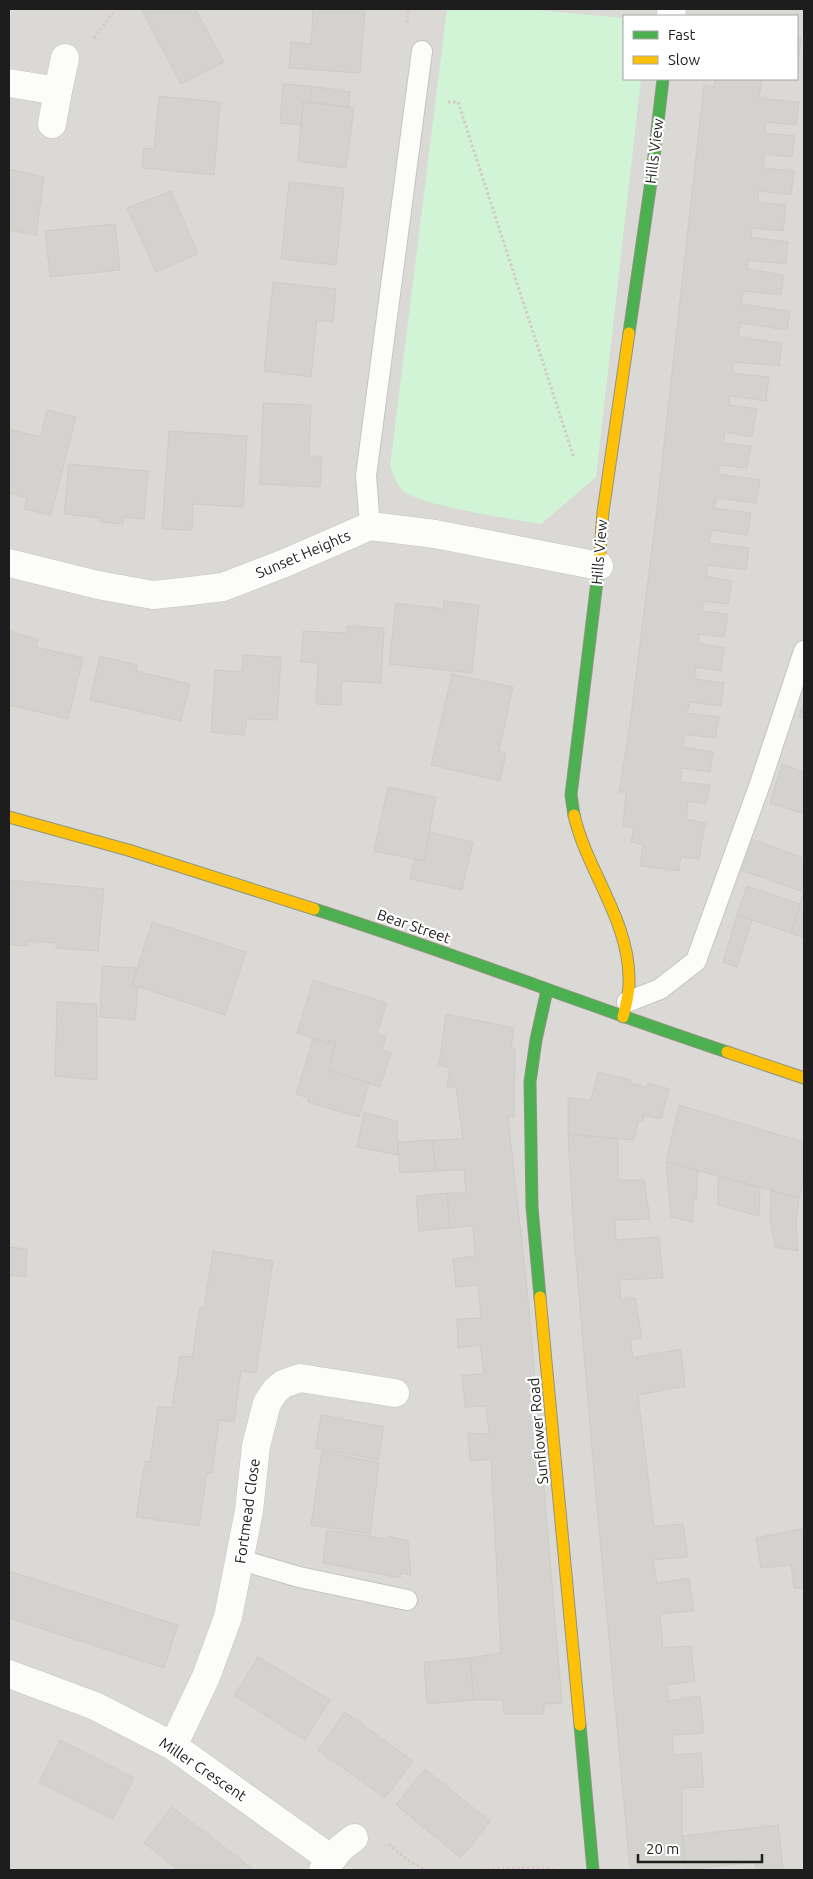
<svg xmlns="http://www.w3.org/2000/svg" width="813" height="1879" font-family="Ubuntu,sans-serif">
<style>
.residential{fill:#dad9d6;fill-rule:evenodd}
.park{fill:#d1f3d6}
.building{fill:#d3d2ce;stroke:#ceccc6}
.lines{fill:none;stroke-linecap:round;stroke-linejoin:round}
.lane-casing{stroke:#c4c4c1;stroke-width:22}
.street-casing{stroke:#c4c4c1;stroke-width:29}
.fast-casing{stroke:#90957c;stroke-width:13}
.slow-casing{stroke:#90957c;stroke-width:13}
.path{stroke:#d7c9c4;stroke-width:3;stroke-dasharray:2.5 2.5;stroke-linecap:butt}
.lane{stroke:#fcfcfb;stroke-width:20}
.street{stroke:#fcfcfb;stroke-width:28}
.fast{stroke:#4caf50;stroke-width:11}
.slow{stroke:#ffc107;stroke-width:11}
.labels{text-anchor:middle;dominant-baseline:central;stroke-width:4.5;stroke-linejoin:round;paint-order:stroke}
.street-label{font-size:15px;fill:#1d1d1d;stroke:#fff}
</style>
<rect width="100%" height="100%" fill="#ebeae5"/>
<path class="residential" d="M 9,9 L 804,9 L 804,1870 L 9,1870 ZM 624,16 L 797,16 L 797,79 L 624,79 Z"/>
<path class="park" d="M 447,9 L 525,9 L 624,18 L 624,79 L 641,79 L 596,477 L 541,524 C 514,519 419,506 402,490 C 397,485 393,473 390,466 Z"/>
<path class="building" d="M 141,9 L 195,9 L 224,62 L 181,84 Z
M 313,9 L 365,9 L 360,73 L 289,68 L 291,42 L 311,44 Z
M 797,38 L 801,38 L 797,72 Z
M 715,79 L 762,79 L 759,98 L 799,102 L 796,125 L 766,122 L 765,133 L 795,136 L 792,157 L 764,154 L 763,168 L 794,171 L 791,195 L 758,191 L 758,202 L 786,205 L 783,231 L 752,228 L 751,237 L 788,242 L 786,264 L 748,260 L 747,269 L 784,275 L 781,295 L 743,291 L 741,304 L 790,311 L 787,330 L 740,323 L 738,337 L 782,343 L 779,366 L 733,362 L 732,373 L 769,377 L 766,401 L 730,396 L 729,405 L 757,409 L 752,437 L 725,432 L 723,443 L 751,446 L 747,468 L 719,465 L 718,474 L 760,480 L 756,503 L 716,498 L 714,508 L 751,513 L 747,535 L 711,530 L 709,543 L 749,548 L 746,570 L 708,565 L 706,576 L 732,581 L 728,604 L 703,601 L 702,611 L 728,614 L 724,637 L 699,634 L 699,643 L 724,648 L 721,671 L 696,667 L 694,679 L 724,683 L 721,706 L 690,702 L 687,713 L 719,717 L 715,738 L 684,734 L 683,747 L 713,752 L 710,772 L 682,768 L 680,782 L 710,785 L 706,804 L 688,801 L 686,819 L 705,823 L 699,859 L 681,857 L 679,871 L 640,866 L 643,845 L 631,842 L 634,828 L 623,826 L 626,792 L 619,792 L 630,724 L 656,517 L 704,85 L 714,87 Z
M 283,84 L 311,86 L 310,102 L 303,102 L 302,125 L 280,123 Z
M 311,86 L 350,92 L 349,107 L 310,102 Z
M 159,96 L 220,102 L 214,175 L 142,168 L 144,148 L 154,149 Z
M 303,102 L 354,108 L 346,168 L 298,161 Z
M 9,169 L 44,177 L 36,235 L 9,230 Z
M 289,182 L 344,188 L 336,265 L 281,259 Z
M 171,191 L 198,254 L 156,272 L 127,208 Z
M 115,224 L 120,270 L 50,277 L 45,231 Z
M 273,282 L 336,289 L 333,322 L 317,320 L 311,377 L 264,371 Z
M 263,403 L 311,405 L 309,456 L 322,456 L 320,487 L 260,484 Z
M 47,410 L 76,417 L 51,515 L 24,509 L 27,498 L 9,493 L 9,429 L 41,437 Z
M 169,431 L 247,436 L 243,507 L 193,504 L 192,530 L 162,529 Z
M 69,464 L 148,471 L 144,519 L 124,517 L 123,524 L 101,522 L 100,518 L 64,514 Z
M 444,601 L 479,605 L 472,673 L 389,664 L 396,603 L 443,609 Z
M 347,626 L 384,628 L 381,683 L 342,681 L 341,705 L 316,704 L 318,663 L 301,662 L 303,631 L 347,633 Z
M 9,631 L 38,639 L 36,647 L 83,658 L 68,719 L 9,705 Z
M 243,655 L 281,657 L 277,720 L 247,719 L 244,735 L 211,732 L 215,670 L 242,672 Z
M 100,656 L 137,665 L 136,671 L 190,684 L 181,721 L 90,700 Z
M 452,674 L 513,687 L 499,751 L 506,753 L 500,781 L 431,765 Z
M 804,701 L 804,718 L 799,717 Z
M 782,764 L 804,772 L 804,814 L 770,803 Z
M 388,787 L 436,797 L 424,861 L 374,851 Z
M 430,832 L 473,842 L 462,890 L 410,879 L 414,860 L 424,861 Z
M 751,839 L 804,858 L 804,892 L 740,870 Z
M 9,880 L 104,889 L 98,951 L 56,948 L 56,943 L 28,941 L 28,946 L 9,945 Z
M 747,886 L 800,904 L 791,933 L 737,915 Z
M 804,890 L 804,938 L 791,933 Z
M 737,915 L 752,920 L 737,967 L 723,962 Z
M 152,922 L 246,952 L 225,1015 L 132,985 Z
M 102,966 L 137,968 L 132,985 L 138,987 L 135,1020 L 100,1017 Z
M 313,980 L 387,1003 L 377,1034 L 386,1037 L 382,1050 L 391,1053 L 380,1087 L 328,1070 L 336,1042 L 329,1040 L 328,1043 L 297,1033 Z
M 57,1002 L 97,1004 L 97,1080 L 55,1076 Z
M 446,1014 L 514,1028 L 511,1048 L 515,1049 L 514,1117 L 508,1117 L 528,1297 L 562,1703 L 544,1704 L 544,1714 L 504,1714 L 503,1700 L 474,1700 L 470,1658 L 501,1653 L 491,1459 L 470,1461 L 468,1433 L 489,1434 L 486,1406 L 465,1407 L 462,1375 L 484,1374 L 480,1345 L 458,1348 L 457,1319 L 481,1318 L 478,1285 L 456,1287 L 453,1259 L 475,1256 L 473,1226 L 450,1228 L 447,1193 L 466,1193 L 464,1170 L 435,1171 L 433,1140 L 463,1139 L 456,1087 L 447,1087 L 450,1068 L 439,1065 Z
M 313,1039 L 328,1043 L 329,1040 L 336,1042 L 328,1070 L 369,1083 L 359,1117 L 308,1102 L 309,1098 L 296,1094 Z
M 598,1072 L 631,1080 L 630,1083 L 647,1087 L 648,1083 L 669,1089 L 661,1119 L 644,1115 L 643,1121 L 638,1121 L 634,1140 L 568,1134 L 568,1098 L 591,1100 Z
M 679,1105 L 804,1142 L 804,1178 L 799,1198 L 666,1162 Z
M 364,1112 L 397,1121 L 398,1155 L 357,1147 Z
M 568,1134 L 618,1139 L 618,1180 L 644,1180 L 650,1219 L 615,1220 L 616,1240 L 659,1237 L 663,1278 L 619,1280 L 621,1299 L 635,1298 L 642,1338 L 630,1340 L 633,1358 L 681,1349 L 685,1386 L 638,1395 L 654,1526 L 683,1524 L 688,1557 L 653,1560 L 657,1583 L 689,1578 L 694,1611 L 660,1614 L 663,1648 L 691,1646 L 695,1681 L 667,1685 L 668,1701 L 700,1696 L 704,1733 L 672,1735 L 674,1755 L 701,1753 L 704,1787 L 682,1788 L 682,1836 L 686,1870 L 630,1870 L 595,1484 L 574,1237 Z
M 433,1140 L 435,1171 L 400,1173 L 398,1142 Z
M 666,1162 L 698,1170 L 696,1200 L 693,1199 L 693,1222 L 671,1217 Z
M 718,1176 L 760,1187 L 759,1216 L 718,1205 Z
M 771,1191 L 799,1198 L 796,1224 L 798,1251 L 775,1247 L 770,1220 Z
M 447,1193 L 450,1228 L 419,1231 L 416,1196 Z
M 9,1247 L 27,1249 L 26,1277 L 9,1275 Z
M 213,1251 L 273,1261 L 256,1373 L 241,1371 L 234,1422 L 219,1420 L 212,1473 L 207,1473 L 199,1526 L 136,1517 L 145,1461 L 150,1462 L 158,1406 L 172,1408 L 180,1356 L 192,1357 L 200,1307 L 204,1307 Z
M 321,1415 L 384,1427 L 378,1460 L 316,1448 Z
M 322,1451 L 379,1463 L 370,1534 L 311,1525 Z
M 804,1528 L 804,1593 L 803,1588 L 794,1588 L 791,1565 L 761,1568 L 756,1538 Z
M 327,1530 L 388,1539 L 389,1536 L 408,1541 L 411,1575 L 401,1573 L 400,1578 L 323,1563 Z
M 9,1571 L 178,1625 L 164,1668 L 9,1618 Z
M 258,1657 L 330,1700 L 305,1740 L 234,1696 Z
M 470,1658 L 474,1700 L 427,1704 L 424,1662 Z
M 345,1712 L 413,1761 L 385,1798 L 318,1750 Z
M 60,1740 L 134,1778 L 113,1819 L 39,1782 Z
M 425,1769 L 490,1821 L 461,1858 L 396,1805 Z
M 172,1807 L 254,1870 L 179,1870 L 144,1843 Z
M 778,1825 L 783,1870 L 756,1870 L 755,1862 L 686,1870 L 682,1836 Z"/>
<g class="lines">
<defs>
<path id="lane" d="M 370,526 L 366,476 L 422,51
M 627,1002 L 660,989 L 696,961 L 761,781 L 804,651
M 241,1560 L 299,1577 L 407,1600"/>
<path id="street" d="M 671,16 L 672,9
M 9,83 L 58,91 L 65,58
M 52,124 L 58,91
M 9,563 L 98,585 L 153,595 L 182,592 L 223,587 L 285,563 L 370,526 L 435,534 L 599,566
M 9,1674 L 95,1706 L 173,1746 L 331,1859
M 173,1746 L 206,1677 L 228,1617 L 249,1511 L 256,1446 L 267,1403 L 275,1391 L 283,1384 L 300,1378 L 395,1393
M 323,1870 L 341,1848 L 354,1838"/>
<path id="fast" d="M 629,333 L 651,182 L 663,79
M 574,815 L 571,795 L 599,565
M 314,909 C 453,953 589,1006 727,1052
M 540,1297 L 532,1207 L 530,1082 L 536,1040 L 547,990
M 580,1725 L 593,1870"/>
<path id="slow" d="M 599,565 L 603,512 L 629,333
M 574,815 C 587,871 629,920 629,979 C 630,992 626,1005 623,1017
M 9,817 L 128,850 L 314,909
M 727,1052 L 804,1078
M 540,1297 L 580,1725"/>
</defs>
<use href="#lane" class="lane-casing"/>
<use href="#street" class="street-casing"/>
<use href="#fast" class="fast-casing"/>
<use href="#slow" class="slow-casing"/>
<path class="path" d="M 407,23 L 408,9
M 94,38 L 116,9
M 448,102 L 458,102 L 574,458
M 389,1844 L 409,1861 L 426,1870
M 477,1870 L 536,1867 L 556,1870"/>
<use href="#lane" class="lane"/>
<use href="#street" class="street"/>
<use href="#fast" class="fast"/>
<use href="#slow" class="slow"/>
</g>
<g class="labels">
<g class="street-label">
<text transform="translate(654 151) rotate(-83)">Hills View</text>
<text transform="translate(599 552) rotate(-85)">Hills View</text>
<text transform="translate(303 554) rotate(-23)">Sunset Heights</text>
<text transform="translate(414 926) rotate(19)">Bear Street</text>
<text transform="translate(538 1431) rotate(-95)">Sunflower Road</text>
<text transform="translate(247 1511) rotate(-82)">Fortmead Close</text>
<text transform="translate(203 1769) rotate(34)">Miller Crescent</text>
</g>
</g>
<rect width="813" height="1879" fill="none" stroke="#1d1d1d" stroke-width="20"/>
<rect x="623" y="15" width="175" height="65" fill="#ffffff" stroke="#a5a5a5"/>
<rect x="633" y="31" width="25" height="8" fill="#4caf50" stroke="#a5a5a5"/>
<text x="668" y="40" font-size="15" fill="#1d1d1d">Fast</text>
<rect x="633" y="56" width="25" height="8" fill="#ffc107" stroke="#a5a5a5"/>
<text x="668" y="65" font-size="15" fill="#1d1d1d">Slow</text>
<path d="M638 1854v8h124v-8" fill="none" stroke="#1d1d1d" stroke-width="2.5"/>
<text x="646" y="1854" font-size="15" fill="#1d1d1d" stroke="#ffffff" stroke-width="4" paint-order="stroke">20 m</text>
</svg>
